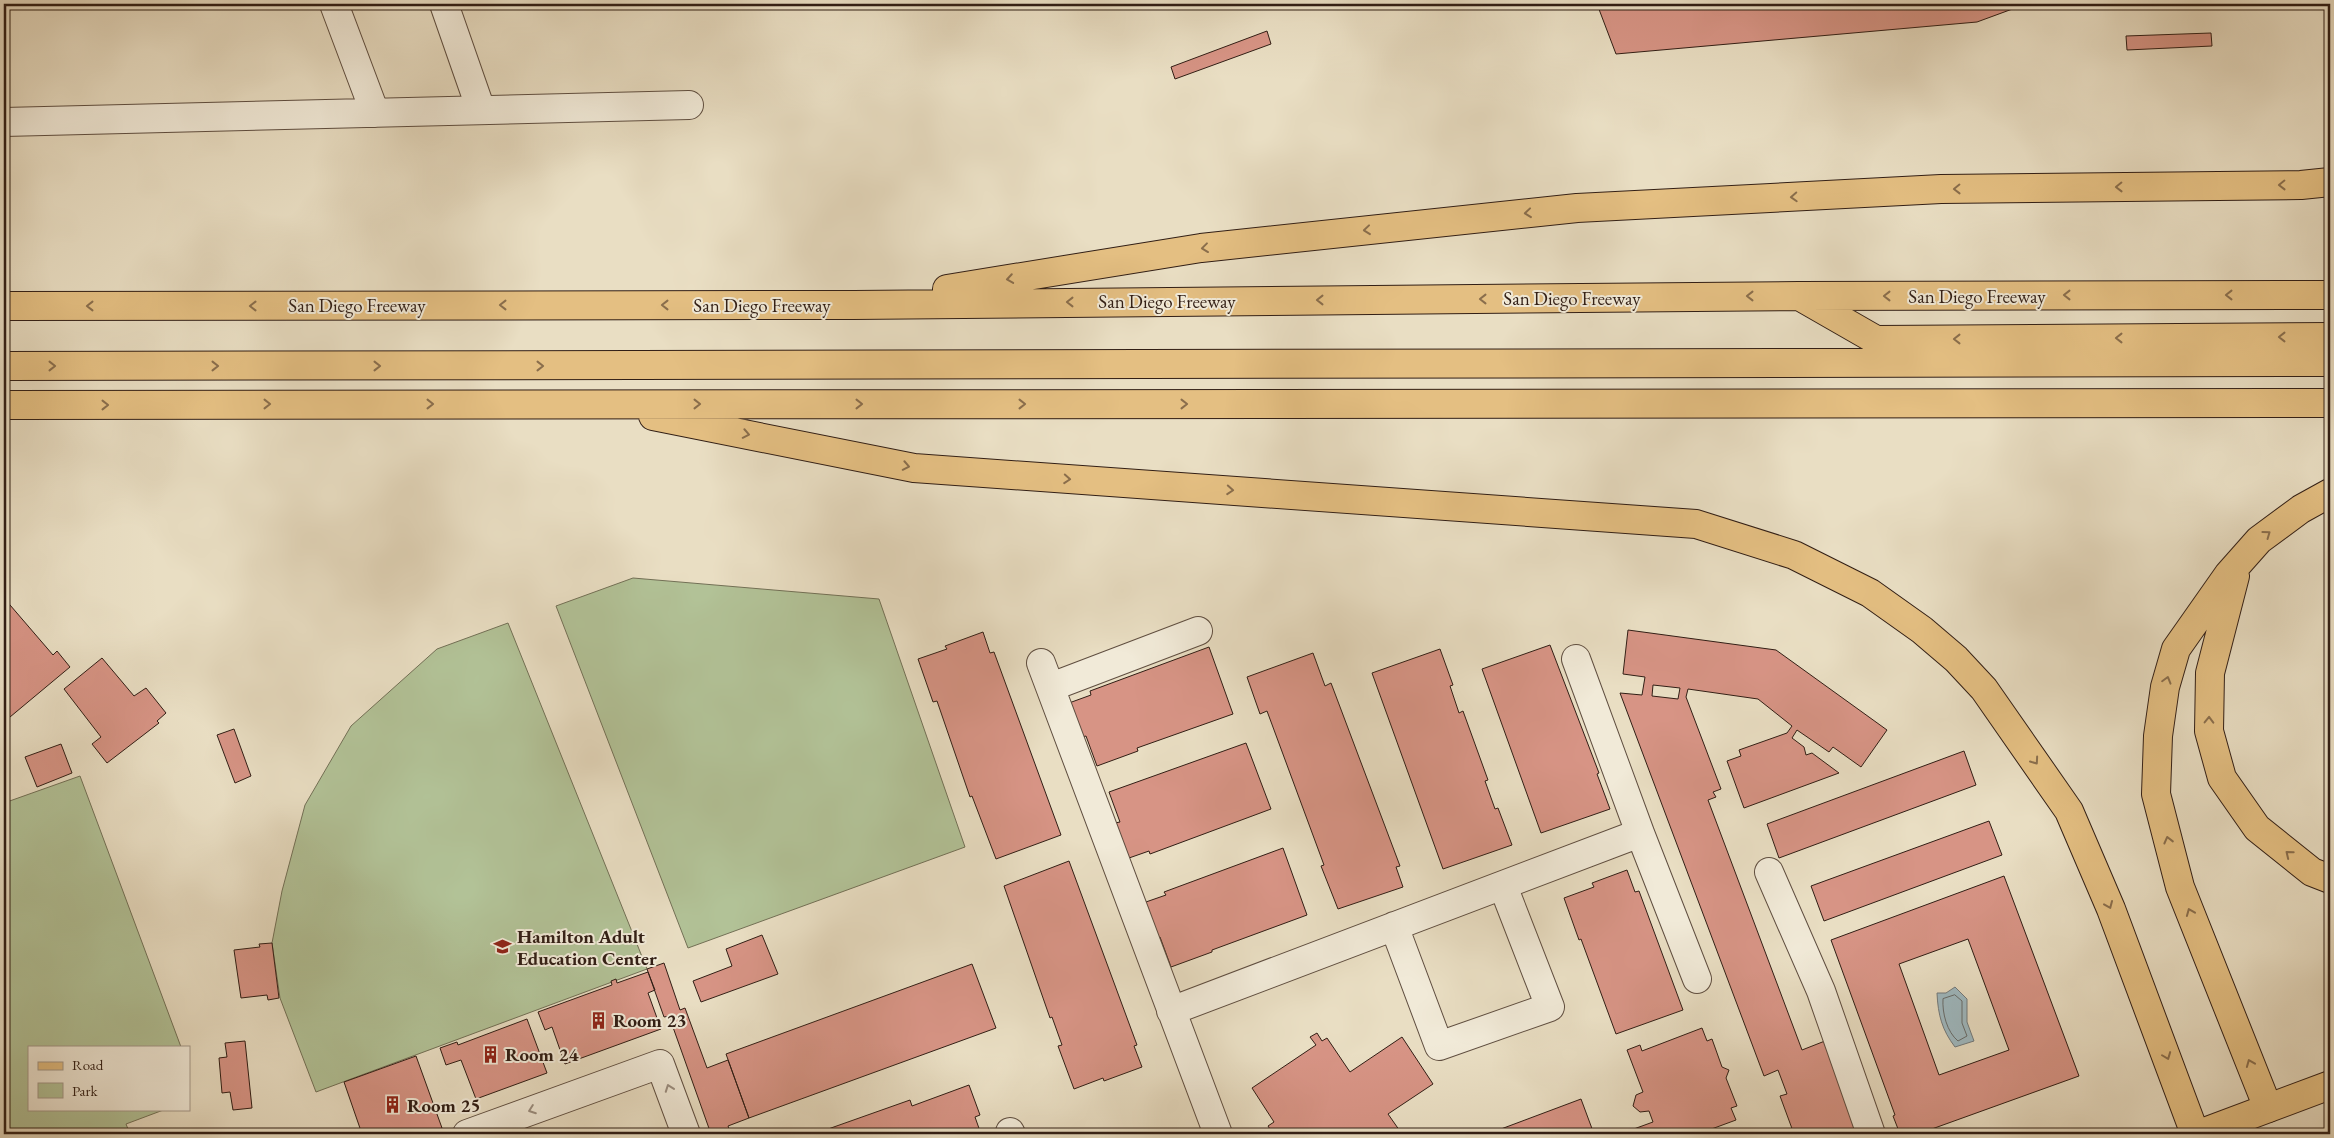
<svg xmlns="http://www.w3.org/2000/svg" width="2334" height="1138" font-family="'EB Garamond',serif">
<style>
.green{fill:#b2c297;stroke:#727056}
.water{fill:#9fb9c0;stroke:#737b7c}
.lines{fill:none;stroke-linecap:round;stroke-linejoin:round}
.shore{stroke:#686c6a;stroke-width:1}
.building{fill:#d79485;stroke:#311e15;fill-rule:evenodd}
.minor-casing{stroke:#5f4e40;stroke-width:30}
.major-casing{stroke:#311e15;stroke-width:30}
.highway-casing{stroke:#311e15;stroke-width:30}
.minor{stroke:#f1ead8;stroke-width:28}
.major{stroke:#e4bf82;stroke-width:28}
.highway{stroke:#e4bf82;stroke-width:28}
.oneway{stroke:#8a6e4c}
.oneway2{stroke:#9b8e80}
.labels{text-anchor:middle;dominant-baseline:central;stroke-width:4;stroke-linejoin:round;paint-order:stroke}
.street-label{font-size:19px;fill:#311e15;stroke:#f1ead8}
.poi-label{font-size:19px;font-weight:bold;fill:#311e15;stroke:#f1ead8;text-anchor:start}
</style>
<rect width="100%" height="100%" fill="#e9dec3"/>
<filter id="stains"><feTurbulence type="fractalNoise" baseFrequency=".004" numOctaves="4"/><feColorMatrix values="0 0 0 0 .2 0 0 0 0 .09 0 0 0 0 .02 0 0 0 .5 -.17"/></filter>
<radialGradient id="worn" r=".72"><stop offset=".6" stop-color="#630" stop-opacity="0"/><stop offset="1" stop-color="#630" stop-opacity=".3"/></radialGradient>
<path class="green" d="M 633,578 L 879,599 L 965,847 L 688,948 L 556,606 Z
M 508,623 L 647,969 L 316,1092 L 280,998 L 272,943 L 282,891 L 305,805 L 351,726 L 437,649 Z
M 80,776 L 181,1047 L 29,1047 L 29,1109 L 166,1109 L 126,1124 L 130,1134 L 4,1134 L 4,803 Z"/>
<path class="water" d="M 1955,987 L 1967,999 L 1967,1022 L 1974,1041 L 1955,1047 C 1942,1030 1938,1015 1937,993 L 1946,993 Z"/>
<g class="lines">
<path class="shore" d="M 1955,995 L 1962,1001 L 1962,1023 L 1967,1036 L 1958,1041 C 1947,1032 1942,1013 1943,999 Z"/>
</g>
<path class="building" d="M 1597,4 L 2026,4 L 1977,22 L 1616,54 Z
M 1267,31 L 1271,44 L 1175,79 L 1171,67 Z
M 2211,33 L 2212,46 L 2127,50 L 2126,36 Z
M 4,598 L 53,655 L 57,651 L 70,667 L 4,722 Z
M 1628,630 L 1776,650 L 1887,730 L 1861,767 L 1833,747 L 1829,752 L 1797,730 L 1792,738 L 1804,747 L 1806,755 L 1812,753 L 1839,773 L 1744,808 L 1727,761 L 1741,756 L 1739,750 L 1787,733 L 1792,726 L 1758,699 L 1688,689 L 1686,697 L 1721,789 L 1713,792 L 1716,797 L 1708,800 L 1802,1050 L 1830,1039 L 1863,1134 L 1794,1134 L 1780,1096 L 1787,1094 L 1778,1070 L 1764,1076 L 1620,693 L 1642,695 L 1645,677 L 1623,674 ZM 1653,685 L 1680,688 L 1678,699 L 1652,696 Z
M 983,632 L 990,653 L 994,652 L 1061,835 L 996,859 L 972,796 L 970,797 L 937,701 L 933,702 L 918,659 L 947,649 L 945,646 Z
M 1550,645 L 1599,773 L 1597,774 L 1610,809 L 1541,833 L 1482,669 Z
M 1209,647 L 1233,714 L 1137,748 L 1138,751 L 1097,766 L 1086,736 L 1082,737 L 1069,703 L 1091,695 L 1090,691 Z
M 1440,649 L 1453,685 L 1450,686 L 1459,713 L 1463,711 L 1488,780 L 1485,781 L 1495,809 L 1498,808 L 1512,845 L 1443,869 L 1372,673 Z
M 1313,653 L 1325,686 L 1331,683 L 1400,866 L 1396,867 L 1403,887 L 1338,909 L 1321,866 L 1324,865 L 1267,711 L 1260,714 L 1247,677 Z
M 102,658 L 134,696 L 146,688 L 166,713 L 157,721 L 159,723 L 107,763 L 92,744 L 101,737 L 64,689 Z
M 234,729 L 251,776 L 235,783 L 217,735 Z
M 1246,743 L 1271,809 L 1150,854 L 1149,851 L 1129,858 L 1115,823 L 1120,822 L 1109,792 Z
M 61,744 L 72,773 L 37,787 L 25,757 Z
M 1964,751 L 1976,785 L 1779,858 L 1767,824 Z
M 1989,821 L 2002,855 L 1824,921 L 1811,886 Z
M 1283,848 L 1307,915 L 1212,950 L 1212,952 L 1171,967 L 1160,937 L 1156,939 L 1143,903 L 1166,895 L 1164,892 Z
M 1069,861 L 1137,1045 L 1134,1046 L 1142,1067 L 1104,1081 L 1103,1078 L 1074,1089 L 1058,1046 L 1062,1045 L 1052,1017 L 1050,1018 L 1004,886 Z
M 1627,870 L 1635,892 L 1639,891 L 1683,1010 L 1616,1034 L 1581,939 L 1579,940 L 1564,898 L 1594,887 L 1592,883 Z
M 2004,876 L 2079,1076 L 1918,1134 L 1900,1134 L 1893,1116 L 1895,1115 L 1831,940 ZM 1968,939 L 2009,1050 L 1939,1075 L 1899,964 Z
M 762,935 L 778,974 L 701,1002 L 693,981 L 732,966 L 726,949 Z
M 272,943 L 279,998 L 268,1000 L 267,995 L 241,998 L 234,950 L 260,947 L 259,944 Z
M 664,963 L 680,1010 L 685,1008 L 707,1068 L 728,1060 L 749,1118 L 728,1126 L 731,1134 L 711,1134 L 669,1016 L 664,1017 L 647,969 Z
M 972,964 L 996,1028 L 749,1118 L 726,1054 Z
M 648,972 L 655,990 L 648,993 L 661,1029 L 565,1064 L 552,1027 L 545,1030 L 538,1012 L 612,985 L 611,981 L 616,979 L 617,983 Z
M 527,1019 L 547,1073 L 476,1099 L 461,1060 L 446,1065 L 440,1048 L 457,1042 L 458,1045 Z
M 1702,1028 L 1707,1041 L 1712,1039 L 1722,1067 L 1729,1070 L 1726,1078 L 1737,1106 L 1731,1108 L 1736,1120 L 1698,1134 L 1620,1134 L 1653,1122 L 1649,1111 L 1640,1112 L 1633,1106 L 1636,1095 L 1643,1092 L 1627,1050 L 1640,1045 L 1642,1051 Z
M 1317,1033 L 1322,1041 L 1327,1038 L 1350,1072 L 1402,1037 L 1433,1084 L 1388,1114 L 1402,1134 L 1273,1134 L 1268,1126 L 1274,1122 L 1252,1088 L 1316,1045 L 1310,1037 Z
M 245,1041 L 252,1108 L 233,1110 L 230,1092 L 222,1093 L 219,1058 L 227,1057 L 225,1043 Z
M 416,1056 L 442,1128 L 424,1134 L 362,1134 L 344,1082 Z
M 969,1085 L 980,1115 L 975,1117 L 981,1134 L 814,1134 L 910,1100 L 912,1106 Z
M 1581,1099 L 1594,1134 L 1494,1134 L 1493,1132 Z"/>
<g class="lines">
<defs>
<path id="minor" d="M 334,4 L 375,113
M 444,4 L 481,110
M 4,122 L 689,105
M 1576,659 L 1640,833
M 1041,663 L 1218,1134
M 1051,687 L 1198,631
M 1769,872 L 1821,991 L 1871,1134
M 1394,926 L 1439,1046 L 1550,1007 L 1503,886
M 1171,1011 L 1640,833 L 1697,979
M 1010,1132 L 1011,1134
M 467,1134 L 660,1064 L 686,1134"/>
<path id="major" d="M 2199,1134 L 2330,1085"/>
<path id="highway" d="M 947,289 L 1201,248 L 1577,208 L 1941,189 L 2301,185 L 2330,182
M 1801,297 L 1876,340 L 2330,337
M 4,306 L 854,305 L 1799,296 L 2330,295
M 4,366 L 2330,362
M 4,405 L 2330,403
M 653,416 L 914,468 L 1696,524 L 1794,555 L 1870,593 L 1922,630 L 1956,659 L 1984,689 L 2069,811 L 2111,909 L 2195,1134
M 2235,576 L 2210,673 L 2209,731 L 2222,778 L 2257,828 L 2312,872 L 2330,879
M 2268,1108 L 2180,887 L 2156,794 L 2158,736 L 2165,687 L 2176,649 L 2228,575 L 2259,540 L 2301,509 L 2330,493"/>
</defs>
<use href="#minor" class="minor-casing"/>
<use href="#major" class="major-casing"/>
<use href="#highway" class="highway-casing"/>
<use href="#minor" class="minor"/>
<use href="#major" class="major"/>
<use href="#highway" class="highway"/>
</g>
<defs><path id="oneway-chevron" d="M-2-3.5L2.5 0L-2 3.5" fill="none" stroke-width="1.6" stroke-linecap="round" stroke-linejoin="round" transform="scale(1.25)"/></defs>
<g class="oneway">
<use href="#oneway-chevron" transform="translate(2282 185) rotate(179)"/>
<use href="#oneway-chevron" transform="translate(2119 187) rotate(179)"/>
<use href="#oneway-chevron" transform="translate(1957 189) rotate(179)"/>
<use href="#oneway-chevron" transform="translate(1794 197) rotate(177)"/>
<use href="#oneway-chevron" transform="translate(1528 213) rotate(174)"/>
<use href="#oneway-chevron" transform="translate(1367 230) rotate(174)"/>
<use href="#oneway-chevron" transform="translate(1205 248) rotate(173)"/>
<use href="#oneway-chevron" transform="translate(1010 279) rotate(171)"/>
<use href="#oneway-chevron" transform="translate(2067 295) rotate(180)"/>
<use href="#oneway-chevron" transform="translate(2229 295) rotate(180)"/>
<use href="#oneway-chevron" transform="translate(1750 296) rotate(180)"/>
<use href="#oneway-chevron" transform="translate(1887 296) rotate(180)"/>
<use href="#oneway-chevron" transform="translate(1483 299) rotate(180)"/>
<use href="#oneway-chevron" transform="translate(1320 300) rotate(180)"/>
<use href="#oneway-chevron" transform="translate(1070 302) rotate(180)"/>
<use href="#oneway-chevron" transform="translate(503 305) rotate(180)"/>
<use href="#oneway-chevron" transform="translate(665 305) rotate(180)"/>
<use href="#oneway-chevron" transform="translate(90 306) rotate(180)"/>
<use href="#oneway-chevron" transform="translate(253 306) rotate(180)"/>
<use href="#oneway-chevron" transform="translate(2282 337) rotate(180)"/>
<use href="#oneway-chevron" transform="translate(2119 338) rotate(180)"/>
<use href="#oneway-chevron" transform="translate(1957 339) rotate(180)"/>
<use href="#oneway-chevron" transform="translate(52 366)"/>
<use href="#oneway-chevron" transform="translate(215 366)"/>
<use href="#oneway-chevron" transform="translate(377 366)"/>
<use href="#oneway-chevron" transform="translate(540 366)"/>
<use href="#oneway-chevron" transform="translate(267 404)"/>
<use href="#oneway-chevron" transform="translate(430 404)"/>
<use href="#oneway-chevron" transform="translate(697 404)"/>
<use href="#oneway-chevron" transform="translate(859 404)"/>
<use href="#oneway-chevron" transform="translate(1022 404)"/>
<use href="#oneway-chevron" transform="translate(1184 404)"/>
<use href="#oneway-chevron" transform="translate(105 405)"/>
<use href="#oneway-chevron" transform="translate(746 434) rotate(11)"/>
<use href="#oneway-chevron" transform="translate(906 466) rotate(11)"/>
<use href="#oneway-chevron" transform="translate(1067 479) rotate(4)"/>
<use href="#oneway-chevron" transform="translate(1230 490) rotate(4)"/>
<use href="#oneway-chevron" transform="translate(2267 534) rotate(-36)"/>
<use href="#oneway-chevron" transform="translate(2167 680) rotate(-74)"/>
<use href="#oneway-chevron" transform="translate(2209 720) rotate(-89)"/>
<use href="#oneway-chevron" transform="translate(2035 761) rotate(55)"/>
<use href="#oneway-chevron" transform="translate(2168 840) rotate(-104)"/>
<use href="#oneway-chevron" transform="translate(2289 854) rotate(-141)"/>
<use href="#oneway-chevron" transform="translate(2109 905) rotate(67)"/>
<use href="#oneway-chevron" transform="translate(2190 912) rotate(-112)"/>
<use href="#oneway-chevron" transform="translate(2167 1056) rotate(69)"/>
<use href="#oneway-chevron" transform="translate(2250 1063) rotate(-112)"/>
</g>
<g class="oneway2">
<use href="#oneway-chevron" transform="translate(669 1088) rotate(-110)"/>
<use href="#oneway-chevron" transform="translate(532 1110) rotate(160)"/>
</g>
<defs>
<symbol id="school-bare" viewBox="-9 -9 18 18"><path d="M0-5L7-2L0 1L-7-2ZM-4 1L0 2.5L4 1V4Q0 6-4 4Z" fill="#8f2418" stroke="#f1ead8" stroke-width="2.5" paint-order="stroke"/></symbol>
<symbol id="building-bare" viewBox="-9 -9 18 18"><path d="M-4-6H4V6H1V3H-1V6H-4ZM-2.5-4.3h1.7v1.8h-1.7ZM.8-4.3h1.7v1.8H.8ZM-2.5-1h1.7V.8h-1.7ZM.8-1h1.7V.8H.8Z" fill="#8f2418" stroke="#f1ead8" stroke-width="2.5" paint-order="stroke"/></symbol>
</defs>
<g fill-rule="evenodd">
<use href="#school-bare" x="490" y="934" width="25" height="25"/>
<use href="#building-bare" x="586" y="1008" width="25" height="25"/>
<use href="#building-bare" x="478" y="1042" width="25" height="25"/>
<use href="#building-bare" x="380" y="1092" width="25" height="25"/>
</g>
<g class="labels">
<g class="street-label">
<text x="1977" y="296">San Diego Freeway</text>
<text x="1572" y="298">San Diego Freeway</text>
<text x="1167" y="301">San Diego Freeway</text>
<text x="357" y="305">San Diego Freeway</text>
<text x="762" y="305">San Diego Freeway</text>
</g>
<g class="poi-label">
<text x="517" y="936">Hamilton Adult<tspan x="517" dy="22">Education Center</tspan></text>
<text x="613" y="1020">Room 23</text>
<text x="505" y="1054">Room 24</text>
<text x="407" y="1105">Room 25</text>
</g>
</g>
<rect width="2334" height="1138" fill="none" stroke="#e9dec3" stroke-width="20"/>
<rect x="5" y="5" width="2324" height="1128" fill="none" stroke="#311e15" stroke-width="2.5"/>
<rect x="10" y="10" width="2314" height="1118" fill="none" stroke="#311e15"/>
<rect x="28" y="1046" width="162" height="65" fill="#f1ead8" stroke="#a4988a"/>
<rect x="38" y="1062" width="25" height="8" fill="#e4bf82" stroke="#a4988a"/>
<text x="72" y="1070" font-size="15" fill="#311e15">Road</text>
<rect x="38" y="1083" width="25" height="15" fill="#b2c297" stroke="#a4988a"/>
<text x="72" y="1096" font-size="15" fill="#311e15">Park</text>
<rect width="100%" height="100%" filter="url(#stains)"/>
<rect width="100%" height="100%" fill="url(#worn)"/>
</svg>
